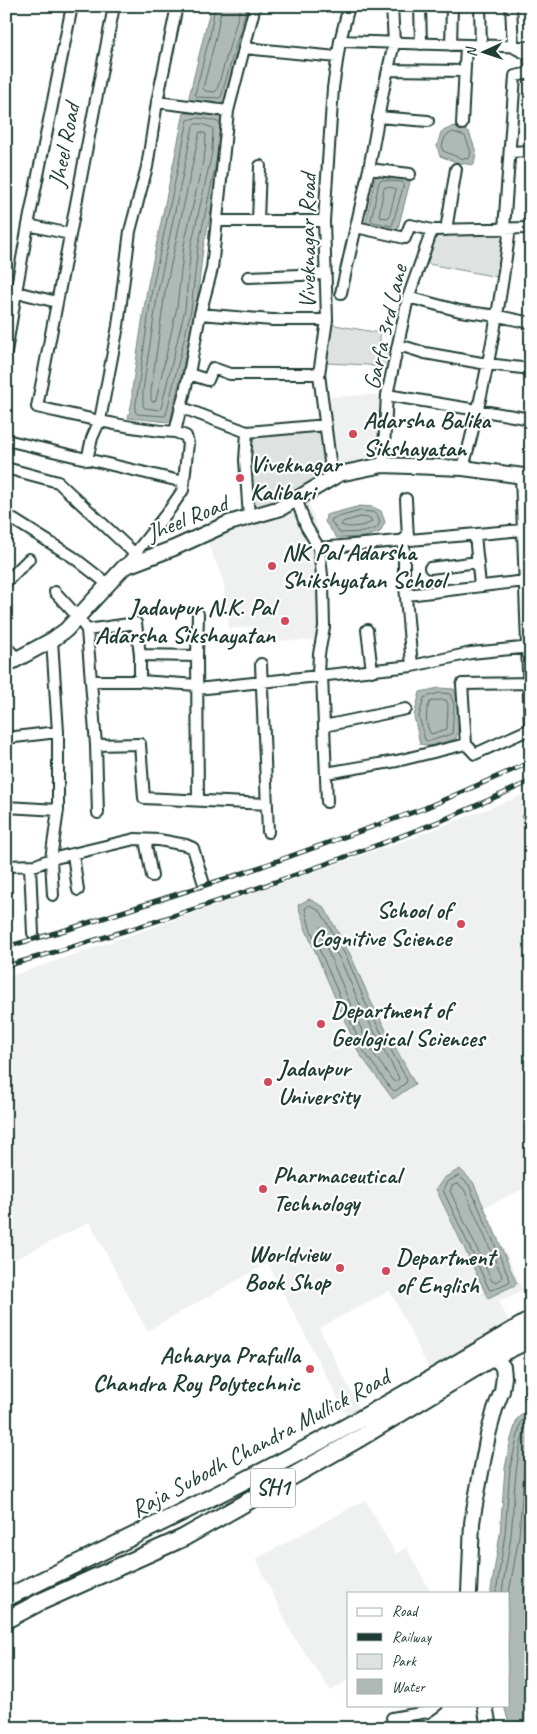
<svg xmlns="http://www.w3.org/2000/svg" width="537" height="1734" font-family="Caveat,sans-serif">
<style>
.built{fill:#eef1f0}
.green{fill:#dee3e2;stroke:#7e908b}
.water{fill:#afbab7;stroke:#758883}
.lines{fill:none;stroke-linecap:round;stroke-linejoin:round}
.shore{stroke:#596f68;stroke-width:1}
.street-casing{stroke:#1f3d34;stroke-width:14}
.secondary-casing{stroke:#1f3d34;stroke-width:18}
.primary-casing{stroke:#1f3d34;stroke-width:20}
.street{stroke:#fff;stroke-width:10}
.secondary{stroke:#fff;stroke-width:14}
.primary{stroke:#fff;stroke-width:16}
.rail-casing{stroke:#1f3d34;stroke-width:5}
.rail{stroke:#fff;stroke-width:3;stroke-dasharray:9;stroke-linecap:butt}
.poi-dot{fill:#d1495b;stroke:#fff;stroke-width:2}
.labels{text-anchor:middle;dominant-baseline:central;stroke-width:4.5;stroke-linejoin:round;paint-order:stroke}
.shield{fill:#fff;stroke:#627771;stroke-width:1}
.shield-label{font-size:22px;font-weight:bold;fill:#1f3d34}
.street-label{font-size:24px;fill:#1f3d34;stroke:#fff}
.poi-label{font-size:24px;font-weight:bold;fill:#1f3d34;stroke:#fff;text-anchor:start}
</style>
<rect width="100%" height="100%" fill="#fff"/>
<filter id="ink" filterUnits="userSpaceOnUse"><feTurbulence type="fractalNoise" baseFrequency=".02" numOctaves="2"/><feDisplacementMap in="SourceGraphic" scale="10" xChannelSelector="R" yChannelSelector="G"/><feConvolveMatrix kernelMatrix="1 2 1 2 8 2 1 2 1" color-interpolation-filters="sRGB"/></filter>
<g filter="url(#ink)">
<path class="built" d="M 385,394 L 379,460 L 333,474 L 324,397 Z
M 306,495 L 326,552 L 328,627 L 324,640 L 259,641 L 255,626 L 229,629 L 223,580 L 206,538 Z
M 531,792 L 531,1185 L 485,1207 L 523,1290 L 499,1301 L 513,1330 L 433,1377 L 390,1291 L 319,1328 L 364,1417 L 351,1424 L 268,1263 L 147,1331 L 90,1222 L 6,1264 L 6,978 L 407,840 Z
M 365,1500 L 396,1554 L 406,1547 L 431,1593 L 348,1593 L 348,1680 L 331,1691 L 292,1634 L 256,1559 Z"/>
<path class="green" d="M 501,231 L 507,236 L 503,278 L 423,263 L 433,233 Z
M 329,324 L 380,333 L 380,345 L 393,349 L 388,369 L 368,365 L 326,363 Z
M 324,427 L 328,476 L 281,504 L 252,514 L 247,461 L 250,429 Z"/>
<path class="water" d="M 211,6 L 253,6 L 224,104 L 188,101 Z
M 184,113 L 204,113 L 225,119 L 224,154 L 203,248 L 196,310 L 170,422 L 128,418 L 132,402 L 132,389 L 147,289 Z
M 454,126 L 469,132 L 476,152 L 474,165 L 459,163 L 440,156 L 437,146 L 441,132 Z
M 376,174 L 411,178 L 397,232 L 365,225 Z
M 360,506 L 373,507 L 381,511 L 385,522 L 380,532 L 365,537 L 337,538 L 325,522 L 326,515 Z
M 439,688 L 454,689 C 461,706 460,721 456,739 L 430,746 L 420,744 L 414,716 L 420,692 Z
M 531,811 L 531,837 L 522,816 Z
M 309,899 L 324,907 L 351,956 L 371,1002 L 415,1084 L 393,1099 L 359,1053 L 306,930 L 298,905 Z
M 460,1169 L 473,1182 L 517,1284 L 488,1298 L 436,1189 L 444,1178 Z
M 531,1405 L 531,1728 L 510,1728 L 504,1705 L 508,1705 L 508,1593 L 491,1593 L 491,1590 L 500,1534 L 505,1468 L 511,1439 L 517,1419 Z"/>
<g class="lines">
<path class="shore" d="M 215,6 L 210,35 L 195,94 L 197,97 L 219,98 L 221,97 L 247,6
M 222,6 L 216,37 L 203,88 L 205,91 L 215,92 L 217,90 L 241,6
M 195,124 L 202,124 L 213,128 L 212,153 L 191,246 L 185,309 L 161,408 L 159,410 L 145,408 L 143,406 L 143,390 L 158,291 L 193,126 Z
M 200,132 L 206,134 L 205,152 L 184,245 L 177,307 L 156,400 L 153,402 L 151,400 L 151,391 L 165,292 Z
M 453,132 L 465,136 L 471,152 L 469,159 L 460,158 L 443,151 L 442,146 L 445,137 Z
M 216,163 L 198,247 L 191,310 L 166,415 L 164,416 L 137,414 L 135,411 L 152,290 L 188,120 C 197,116 208,119 218,122 L 220,124 L 220,130
M 382,180 L 402,182 L 404,184 L 392,226 L 373,222 L 371,220 L 379,182 Z
M 387,187 L 394,188 L 396,190 L 389,217 L 387,218 L 380,217 L 379,215 L 384,188 Z
M 361,511 L 372,512 L 377,514 L 380,522 L 377,528 L 364,532 L 340,533 L 331,522 L 332,519 Z
M 361,517 L 370,518 L 372,522 C 364,526 350,529 341,525 L 343,522 Z
M 440,693 L 450,694 L 454,704 L 452,734 L 430,741 L 425,740 L 419,716 L 424,698 Z
M 440,700 L 446,700 L 448,705 L 447,729 L 431,734 C 425,725 425,711 430,702 Z
M 310,905 L 321,912 L 347,958 L 366,1004 L 407,1080 L 406,1083 L 395,1091 L 393,1090 L 388,1085 L 363,1050 L 310,928 L 305,909 Z
M 321,927 L 341,961 L 361,1007 L 399,1078 L 397,1082 L 393,1081 L 369,1047 L 319,931 Z
M 459,1176 L 469,1185 L 510,1280 L 509,1282 L 492,1290 L 489,1289 L 443,1190 L 447,1182 Z
M 458,1184 L 464,1189 L 502,1276 L 501,1279 L 495,1282 L 492,1281 L 450,1191 L 452,1186 Z
M 496,1593 L 505,1534 L 510,1468 L 521,1422 L 531,1412
M 502,1593 C 504,1573 509,1554 511,1535 C 514,1510 514,1438 531,1421
M 508,1599 L 519,1536 L 524,1471 L 531,1439"/>
<defs>
<path id="street" d="M 114,6 L 37,407 C 82,417 128,429 175,432
M 420,6 L 421,44
M 480,6 L 481,46
M 340,41 L 531,47
M 451,45 L 452,6
M 244,48 L 337,57
M 388,70 L 464,71
M 157,102 L 228,111
M 378,117 L 428,121
M 462,124 L 466,46
M 510,152 L 531,151
M 369,169 L 410,174
M 218,221 L 324,221
M 258,221 L 260,166
M 356,227 L 405,238 L 410,225 L 432,230 L 531,228
M 446,230 L 456,169
M 70,234 L 28,225 L 72,6
M 248,277 L 326,274
M 16,292 L 28,225
M 341,293 L 369,169 L 383,92 L 394,43 L 392,6
M 408,297 L 460,311 L 498,316 L 531,323
M 200,314 L 272,320 L 327,320
M 399,345 L 425,353 L 487,364 L 531,369
M 6,352 L 16,292 L 57,302
M 189,374 L 208,380 L 213,368 L 230,374 L 319,374
M 387,395 L 531,419
M 180,407 L 247,432 L 326,425
M 247,432 L 245,460 L 249,517
M 6,440 L 184,482
M 87,460 L 92,438 L 100,420 L 118,326 L 130,231 L 147,167 L 157,102 L 177,6
M 383,465 L 387,395 L 408,298 L 432,230
M 6,468 L 58,482 L 134,553
M 463,468 C 484,391 499,314 509,235 L 504,229 L 515,76 L 530,73 L 529,55 L 513,47 L 511,6
M 332,477 L 319,374 L 327,320 L 324,221 L 333,88 L 340,41 L 349,6
M 296,498 L 306,526 L 319,548 L 323,584 L 324,627 L 319,654 L 318,675
M 406,499 L 408,539
M 6,515 L 73,557 L 109,585
M 475,535 L 480,586
M 404,539 L 404,574 L 412,666
M 319,548 L 523,530
M 125,566 L 170,509 L 183,490 L 188,443 L 186,436 L 175,432 L 189,374 L 200,314 L 212,269 L 228,111 L 255,6
M 430,568 L 478,562
M 6,582 L 29,559
M 55,592 L 78,617 L 87,630 L 96,745 L 98,813
M 407,595 L 525,581
M 87,630 L 136,623 L 140,655 L 140,681
M 367,630 L 372,671
M 52,640 L 58,732 L 58,810 L 51,859 L 53,895
M 6,647 L 18,659
M 140,655 L 197,656
M 261,664 L 268,832
M 322,675 L 327,802
M 92,681 L 140,681 L 197,685
M 197,689 L 412,666 L 471,653 L 531,647
M 324,726 L 406,709
M 6,738 L 58,732
M 466,744 L 462,684 L 528,683
M 96,745 L 140,744 L 144,798 L 267,804
M 326,773 L 397,761 L 466,744 L 475,754 L 530,729 L 521,475
M 198,800 L 197,656 L 198,614
M 6,807 L 58,810
M 145,840 L 152,876
M 73,854 L 78,890
M 6,866 L 36,865 L 51,859 L 135,839 L 159,840 L 186,845 L 193,848 L 203,881
M 30,866 L 33,933
M 392,1718 L 427,1712 L 437,1705
M 156,1728 L 166,1726 L 167,1728"/>
<path id="secondary" d="M 6,665 L 52,640 L 66,630 L 124,567 L 174,548 L 229,523 L 281,508 L 339,474 L 383,465 L 463,468 L 531,477
M 469,1593 L 472,1523 L 474,1510 L 488,1435 L 495,1409 L 502,1391 L 504,1377 L 503,1367 L 488,1349
M 485,1705 L 489,1728"/>
<path id="primary" d="M 6,1598 C 108,1548 211,1500 311,1446 C 386,1407 458,1362 531,1320
M 6,1620 L 40,1602 L 183,1538 L 360,1438 L 495,1356 L 531,1339"/>
</defs>
<use href="#street" class="street-casing"/>
<use href="#secondary" class="secondary-casing"/>
<use href="#primary" class="primary-casing"/>
<use href="#street" class="street"/>
<use href="#secondary" class="secondary"/>
<use href="#primary" class="primary"/>
<defs>
<path id="rail" d="M 6,947 L 69,929 L 246,872 L 425,808 L 531,762
M 6,966 C 149,926 291,879 430,825 C 464,812 497,796 531,781"/>
</defs>
<use href="#rail" class="rail-casing"/>
<use href="#rail" class="rail"/>
</g>
</g>
<g class="poi-dot">
<circle cx="353" cy="434" r="5"/>
<circle cx="240" cy="478" r="5"/>
<circle cx="272" cy="566" r="5"/>
<circle cx="285" cy="621" r="5"/>
<circle cx="461" cy="924" r="5"/>
<circle cx="321" cy="1024" r="5"/>
<circle cx="268" cy="1082" r="5"/>
<circle cx="263" cy="1189" r="5"/>
<circle cx="340" cy="1268" r="5"/>
<circle cx="386" cy="1271" r="5"/>
<circle cx="310" cy="1369" r="5"/>
</g>
<g class="labels">
<rect class="shield" x="250.5" y="1468.5" width="45" height="39" rx="4"/>
<g class="shield-label">
<text x="273" y="1488">SH1</text>
</g>
<g class="street-label">
<text transform="translate(64 145) rotate(-79)">Jheel Road</text>
<text transform="translate(307 241) rotate(-90)">Viveknagar Road</text>
<text transform="translate(385 327) rotate(-77)">Garfa 3rd Lane</text>
<text transform="translate(187 518) rotate(-22)">Jheel Road</text>
<text transform="translate(260 1443) rotate(-28)">Raja Subodh Chandra Mullick Road</text>
</g>
<g class="poi-label">
<text x="363" y="420">Adarsha Balika<tspan x="363" dy="28">Sikshayatan</tspan></text>
<text x="250" y="464">Viveknagar<tspan x="250" dy="28">Kalibari</tspan></text>
<text x="282" y="552">NK Pal Adarsha<tspan x="282" dy="28">Shikshyatan School</tspan></text>
<text x="275" y="607" text-anchor="end">Jadavpur N.K. Pal<tspan x="275" dy="28">Adarsha Sikshayatan</tspan></text>
<text x="451" y="910" text-anchor="end">School of<tspan x="451" dy="28">Cognitive Science</tspan></text>
<text x="331" y="1010">Department of<tspan x="331" dy="28">Geological Sciences</tspan></text>
<text x="278" y="1068">Jadavpur<tspan x="278" dy="28">University</tspan></text>
<text x="273" y="1175">Pharmaceutical<tspan x="273" dy="28">Technology</tspan></text>
<text x="330" y="1254" text-anchor="end">Worldview<tspan x="330" dy="28">Book Shop</tspan></text>
<text x="396" y="1257">Department<tspan x="396" dy="28">of English</tspan></text>
<text x="300" y="1355" text-anchor="end">Acharya Prafulla<tspan x="300" dy="28">Chandra Roy Polytechnic</tspan></text>
</g>
</g>
<rect width="537" height="1734" fill="none" stroke="#fff" stroke-width="25"/>
<rect x="12" y="12" width="512" height="1709" fill="none" stroke="#1f3d34" stroke-width="2" filter="url(#ink)"/>
<rect x="347" y="1592" width="162" height="115" fill="#ffffff" stroke="#a5b1ae"/>
<rect x="357" y="1608" width="25" height="8" fill="#ffffff" stroke="#a5b1ae"/>
<text x="392" y="1616" font-size="15" fill="#1f3d34">Road</text>
<rect x="357" y="1633" width="25" height="8" fill="#1f3d34" stroke="#a5b1ae"/>
<text x="392" y="1642" font-size="15" fill="#1f3d34">Railway</text>
<rect x="357" y="1654" width="25" height="15" fill="#dee3e2" stroke="#a5b1ae"/>
<text x="392" y="1666" font-size="15" fill="#1f3d34">Park</text>
<rect x="357" y="1679" width="25" height="15" fill="#afbab7" stroke="#a5b1ae"/>
<text x="392" y="1692" font-size="15" fill="#1f3d34">Water</text>
<g transform="translate(484 52) rotate(267)" stroke="#ffffff" stroke-width="4" paint-order="stroke">
<path d="M0-4L9 19L0 12L-9 19Z" fill="#1f3d34"/>
<text y="-8" font-size="14" font-weight="bold" text-anchor="middle" fill="#1f3d34">N</text>
</g>
</svg>
